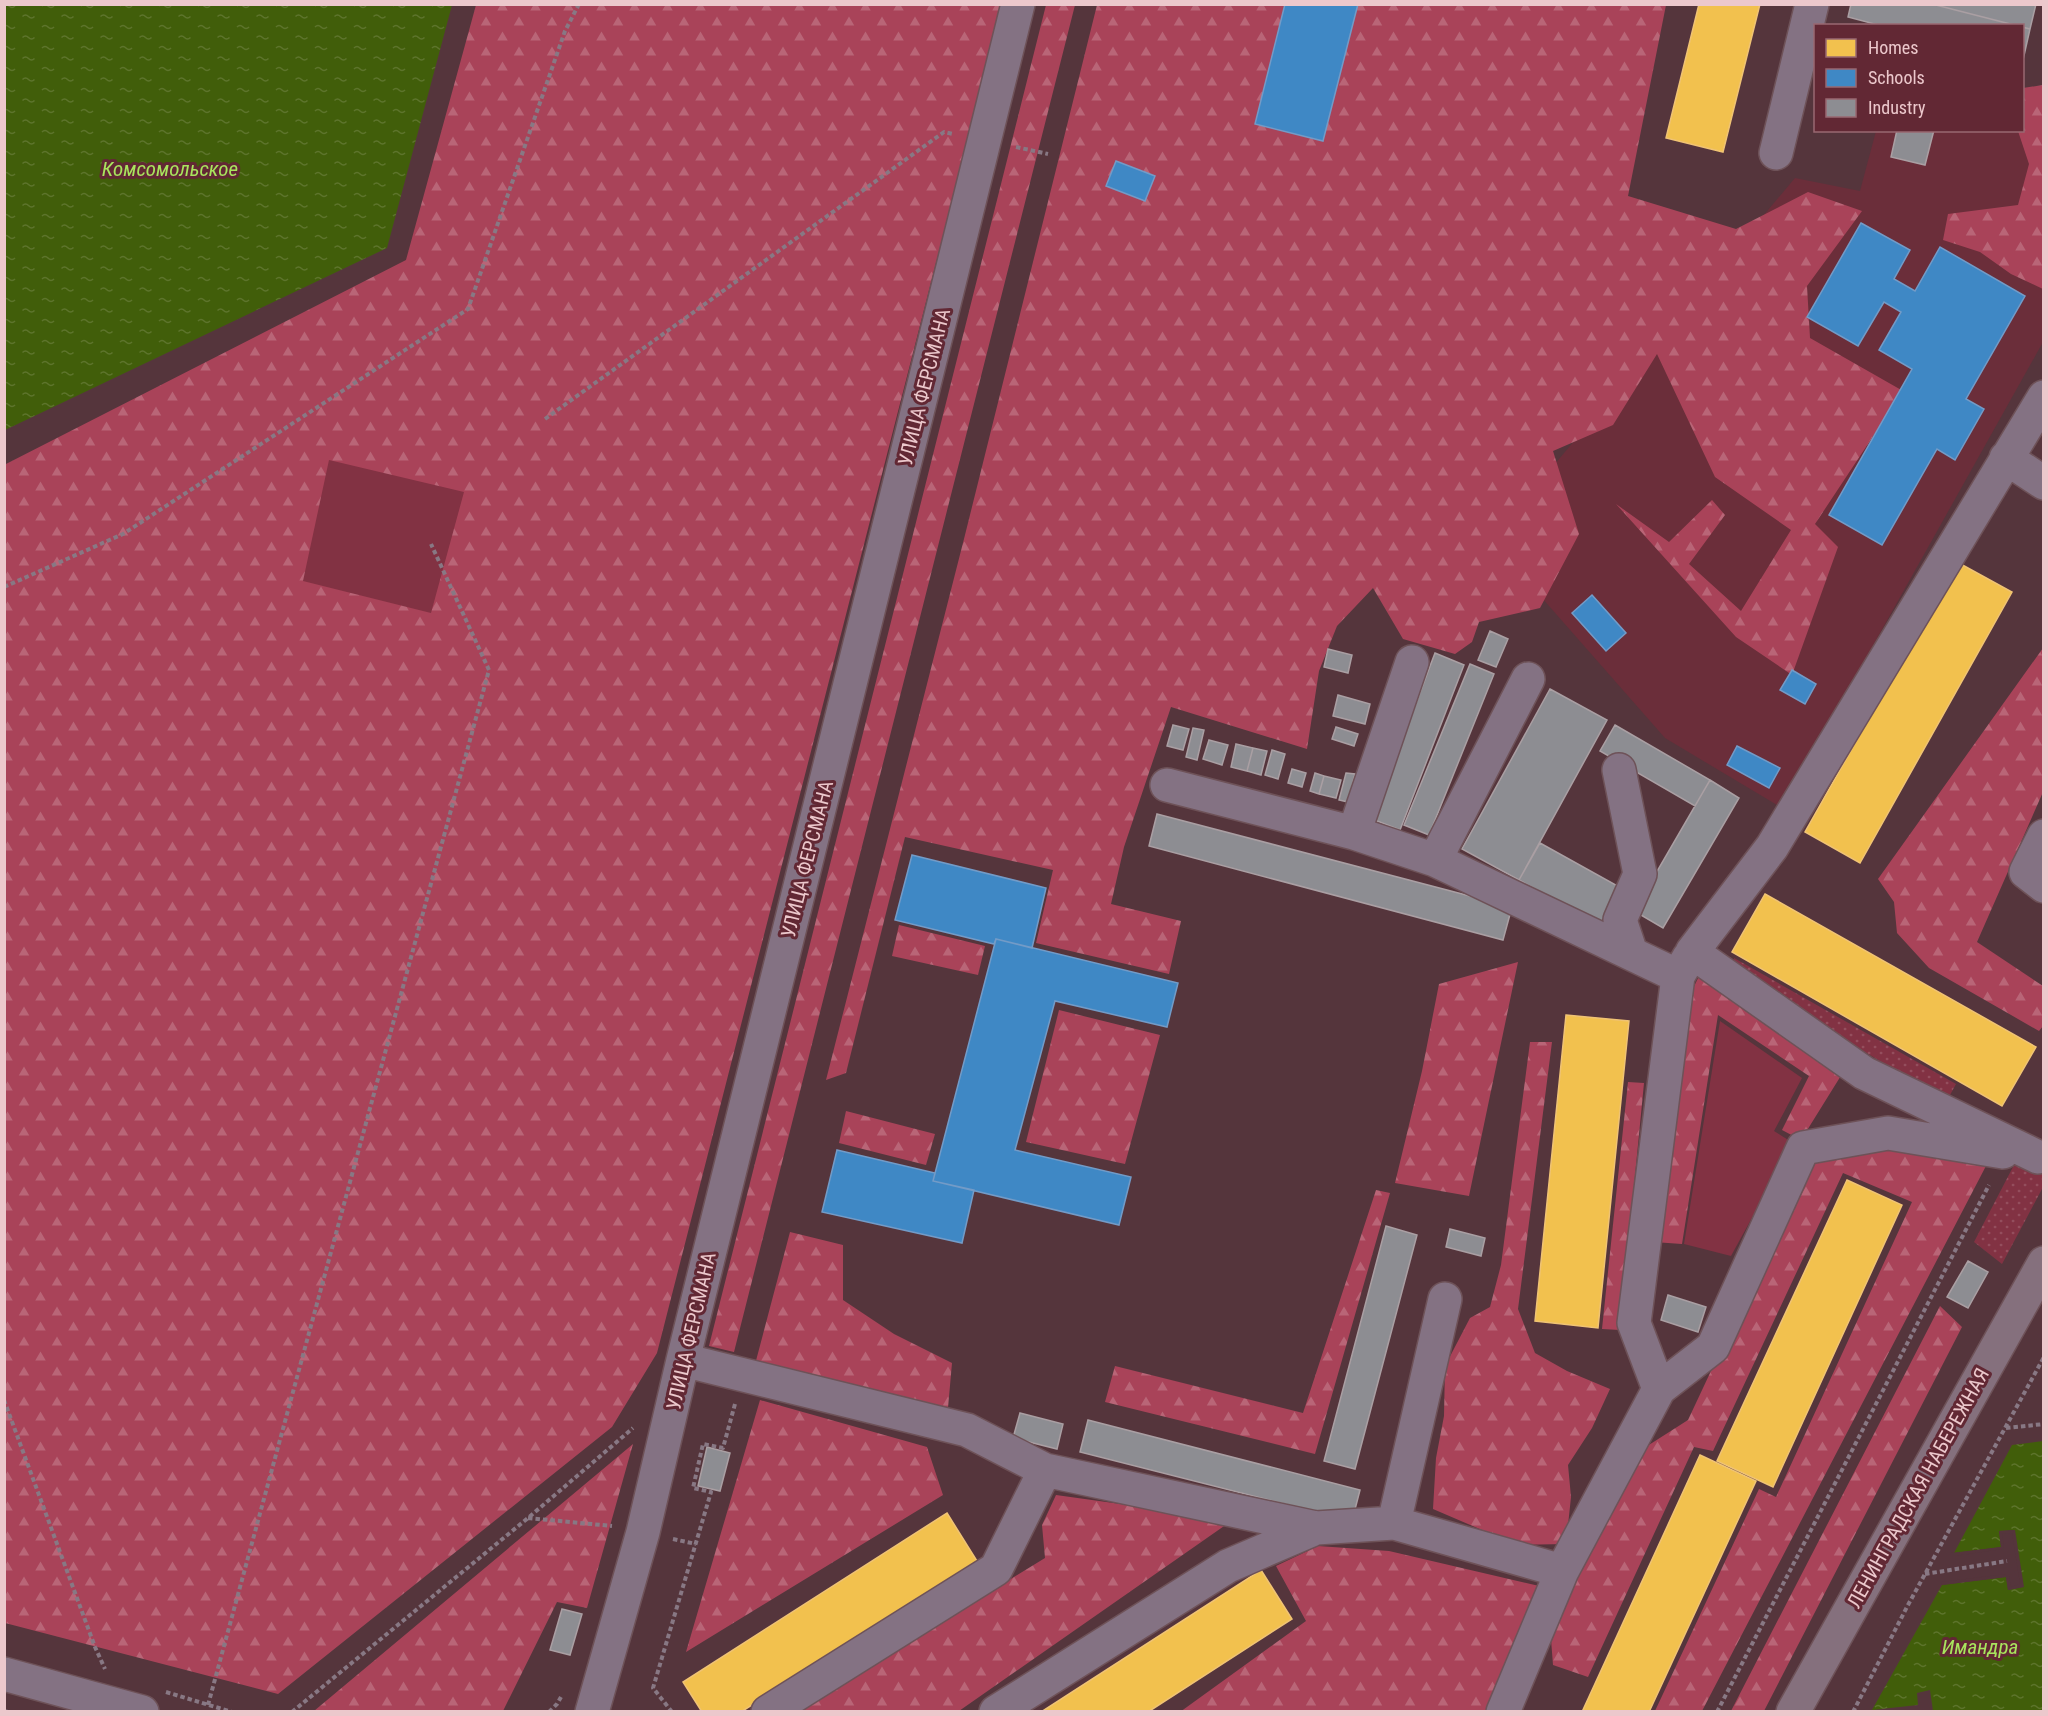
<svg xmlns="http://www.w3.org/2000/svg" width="2048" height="1716" font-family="'Roboto Condensed',sans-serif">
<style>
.built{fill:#6b2e3a}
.grass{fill:url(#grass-dots)}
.forest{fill:url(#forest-firs)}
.park{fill:#823243}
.water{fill:url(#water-ripples)}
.pier{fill:#55353c}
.homes{fill:#f2c14e;stroke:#f0c374;stroke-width:1.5}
.schools{fill:#3f88c5;stroke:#739bc7;stroke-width:1.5}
.industry{fill:#8d8d92;stroke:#aa9fa3;stroke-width:1.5}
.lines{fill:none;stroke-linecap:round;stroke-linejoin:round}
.minor-casing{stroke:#6e5258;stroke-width:36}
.major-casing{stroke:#6e5258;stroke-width:36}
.path{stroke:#887884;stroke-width:4;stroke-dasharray:4.5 3;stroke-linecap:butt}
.minor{stroke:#847283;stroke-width:33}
.major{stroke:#85707d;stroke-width:33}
.labels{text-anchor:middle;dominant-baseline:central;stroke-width:6;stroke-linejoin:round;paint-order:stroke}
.street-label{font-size:20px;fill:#ecc8cc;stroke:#622834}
.water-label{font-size:21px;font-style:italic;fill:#a8e55d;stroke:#622834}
</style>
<defs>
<pattern id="grass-dots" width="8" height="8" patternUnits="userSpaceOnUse" patternTransform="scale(1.5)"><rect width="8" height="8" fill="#823243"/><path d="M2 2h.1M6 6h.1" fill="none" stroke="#944e5d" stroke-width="1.8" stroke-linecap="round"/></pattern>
<pattern id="forest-firs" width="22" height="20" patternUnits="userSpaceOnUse" patternTransform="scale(1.5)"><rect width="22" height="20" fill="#a94359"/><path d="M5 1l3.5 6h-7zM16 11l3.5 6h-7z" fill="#b96577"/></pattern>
<pattern id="water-ripples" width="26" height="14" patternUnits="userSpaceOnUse" patternTransform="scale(1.5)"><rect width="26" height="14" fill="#415e0a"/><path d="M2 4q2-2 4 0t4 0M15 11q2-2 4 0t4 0" fill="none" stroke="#5d742c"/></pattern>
</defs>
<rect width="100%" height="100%" fill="#55353c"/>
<path class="built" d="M 2043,129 L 2043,342 L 1782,808 L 1665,738 L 1491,540 L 1795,178 L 1860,191 L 1876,131 Z"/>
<path class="grass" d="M 1734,958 L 1956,1084 L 1950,1095 L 1937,1095 L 1734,974 Z
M 2014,1165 L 2043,1169 L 2043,1187 L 2002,1264 L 1974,1242 Z"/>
<path class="forest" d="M 476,5 L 1002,5 L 657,1353 L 612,1427 L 278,1694 L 5,1623 L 4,465 L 406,260 Z
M 1046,5 L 1075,5 L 734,1352 L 709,1346 Z
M 1097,5 L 1666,5 L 1628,196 L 1736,229 L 1808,192 L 1862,211 L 1807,286 L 1810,338 L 1903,391 L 1815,524 L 1838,547 L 1792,675 L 1736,637 L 1616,504 L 1669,542 L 1712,500 L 1725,515 L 1689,564 L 1741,611 L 1791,530 L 1715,477 L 1657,354 L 1613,425 L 1553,451 L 1579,534 L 1540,608 L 1479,622 L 1472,642 L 1455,654 L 1403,639 L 1373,588 L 1337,626 L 1319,671 L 1307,749 L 1171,707 L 1124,847 L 1111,904 L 1181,921 L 1169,974 L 1036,943 L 1053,870 L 905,837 L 846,1073 L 826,1080 L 965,535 Z
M 2043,85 L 2044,85 L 2043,289 L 2011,274 L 1980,252 L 1943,240 L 1948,214 L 2018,205 L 2029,164 L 2018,131 L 2022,130 L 2023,88 Z
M 2043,648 L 2043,792 L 1977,942 L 2043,986 L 2043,1026 L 2039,1031 L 1929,968 L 1897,933 L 1894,902 L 1878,879 Z
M 899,925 L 985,946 L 978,975 L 892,956 Z
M 1518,962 L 1469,1196 L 1395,1183 L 1422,1071 L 1439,984 Z
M 1701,972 L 1842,1074 L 1801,1140 L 1782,1130 L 1809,1076 L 1718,1015 L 1682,1244 L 1654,1242 L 1687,1001 Z
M 1059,1010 L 1160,1035 L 1125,1164 L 1026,1142 Z
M 1530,1042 L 1552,1042 L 1518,1309 L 1535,1353 L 1567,1371 L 1610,1389 L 1592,1428 L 1568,1465 L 1571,1497 L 1566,1544 L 1517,1545 L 1433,1509 L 1436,1458 L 1444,1416 L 1445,1366 L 1470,1318 L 1490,1307 L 1501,1265 Z
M 1628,1082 L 1644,1083 L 1620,1330 L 1602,1329 Z
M 846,1111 L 935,1134 L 926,1165 L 839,1143 Z
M 1886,1146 L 1987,1164 L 1702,1711 L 1655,1711 L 1759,1489 L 1776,1497 L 1912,1202 L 1843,1173 L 1713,1451 L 1694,1447 L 1588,1677 L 1553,1665 L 1550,1626 L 1641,1450 L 1688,1420 L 1808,1164 Z
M 1376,1190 L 1390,1193 L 1315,1454 L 1105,1402 L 1115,1366 L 1303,1413 Z
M 790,1232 L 843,1245 L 843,1300 L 894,1334 L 952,1363 L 947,1419 L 753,1372 Z
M 1940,1306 L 1962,1327 L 1764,1711 L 1731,1711 Z
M 760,1400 L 927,1447 L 943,1495 L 686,1652 Z
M 633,1444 L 587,1608 L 557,1602 L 503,1711 L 314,1711 Z
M 1056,1495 L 1142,1507 L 1227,1524 L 959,1711 L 793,1712 L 1045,1558 L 1042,1525 Z
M 1318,1546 L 1389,1551 L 1548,1588 L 1491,1711 L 1180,1712 L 1306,1621 L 1276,1566 Z"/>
<path class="park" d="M 329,460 L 464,492 L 431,613 L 303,581 Z
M 1720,1021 L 1802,1078 L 1774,1131 L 1793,1143 L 1731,1256 L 1684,1244 Z"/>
<path class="water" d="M 5,4 L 452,5 L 387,248 L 5,430 Z
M 2043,1441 L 2043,1711 L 1933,1711 L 1930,1690 L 1917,1693 L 1918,1705 L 1872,1710 L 1942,1585 L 2006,1577 L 2008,1590 L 2023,1587 L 2014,1530 L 1999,1531 L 2001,1547 L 1954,1553 L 2012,1445 Z"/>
<path class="pier" d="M 2015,1530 L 2024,1587 L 2008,1590 L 2006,1577 L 1942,1585 L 1941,1582 L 2006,1574 L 2009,1576 L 2011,1587 L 2020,1584 L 2012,1533 L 2002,1534 L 2004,1547 L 2002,1549 L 1955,1556 L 1951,1553 L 2001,1547 L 1999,1531 Z"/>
<path class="homes" d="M 1699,4 L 1760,4 L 1723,152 L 1666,138 Z
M 1957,562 L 2012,592 L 1860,863 L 1805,832 Z
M 1765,894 L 2036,1047 L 2002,1106 L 1732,952 Z
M 1566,1015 L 1629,1021 L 1598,1328 L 1535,1321 Z
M 1847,1180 L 1902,1205 L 1773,1487 L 1717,1461 Z
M 1700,1455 L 1756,1481 L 1649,1712 L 1582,1712 Z
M 947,1513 L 977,1561 L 741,1712 L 702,1712 L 683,1682 Z
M 1261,1570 L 1292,1619 L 1148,1712 L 1041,1712 Z"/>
<path class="schools" d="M 1285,4 L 1358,4 L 1323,141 L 1255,124 Z
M 1116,161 L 1155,176 L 1145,201 L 1106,186 Z
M 1861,223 L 1910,250 L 1894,279 L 1915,291 L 1940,247 L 2025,296 L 1966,399 L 1984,409 L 1955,460 L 1937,449 L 1882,545 L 1829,515 L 1912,369 L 1879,350 L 1901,312 L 1884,302 L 1858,346 L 1807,317 Z
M 1592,595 L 1626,633 L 1606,651 L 1572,613 Z
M 1792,670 L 1816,684 L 1805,704 L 1780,690 Z
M 1737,746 L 1780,768 L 1769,788 L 1727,765 Z
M 912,855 L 1046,888 L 1032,948 L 996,939 L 994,944 L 895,920 Z
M 996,939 L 1178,983 L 1167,1027 L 1055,1001 L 1015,1150 L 1131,1177 L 1119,1225 L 933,1181 Z
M 837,1150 L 935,1173 L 933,1181 L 974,1190 L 962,1243 L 822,1212 Z"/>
<path class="industry" d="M 1851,4 L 1932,4 L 2018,26 L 1882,26 L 1848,17 Z
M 1932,4 L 2036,4 L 2030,29 Z
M 2022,27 L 2030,29 L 2023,60 L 2022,60 Z
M 1897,130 L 1934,130 L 1925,165 L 1891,157 Z
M 1490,631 L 1508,639 L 1496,667 L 1478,660 Z
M 1328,649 L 1352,655 L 1348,673 L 1324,667 Z
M 1435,653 L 1464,665 L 1400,830 L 1372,819 Z
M 1470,664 L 1494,674 L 1429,835 L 1404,825 Z
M 1550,689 L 1607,720 L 1519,880 L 1462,849 Z
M 1338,695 L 1370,704 L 1365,724 L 1333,716 Z
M 1173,725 L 1189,729 L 1183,750 L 1167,746 Z
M 1615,725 L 1710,780 L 1695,806 L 1600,751 Z
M 1336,727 L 1358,734 L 1354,746 L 1332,739 Z
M 1193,728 L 1204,730 L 1197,760 L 1186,757 Z
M 1209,740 L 1228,745 L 1222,765 L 1203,759 Z
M 1236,744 L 1253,748 L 1247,771 L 1231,767 Z
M 1253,748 L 1267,751 L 1261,775 L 1247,771 Z
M 1272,750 L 1285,754 L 1278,779 L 1265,775 Z
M 1292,769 L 1306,773 L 1302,787 L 1288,783 Z
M 1315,773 L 1324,776 L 1319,794 L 1310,791 Z
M 1346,773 L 1355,774 L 1348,802 L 1339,800 Z
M 1324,776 L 1341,780 L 1336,798 L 1319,794 Z
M 1710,780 L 1739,798 L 1663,928 L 1634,911 Z
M 1157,814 L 1512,907 L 1503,940 L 1149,846 Z
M 1540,843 L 1623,889 L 1603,926 L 1519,880 Z
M 1386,1226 L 1417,1235 L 1355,1469 L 1324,1461 Z
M 1450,1229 L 1485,1238 L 1481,1256 L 1446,1247 Z
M 1968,1261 L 1988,1272 L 1968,1308 L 1947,1297 Z
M 1668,1295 L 1706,1307 L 1698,1332 L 1661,1320 Z
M 1020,1413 L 1063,1424 L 1057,1449 L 1013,1438 Z
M 1088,1420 L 1360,1490 L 1352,1521 L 1080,1452 Z
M 707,1447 L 730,1453 L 720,1491 L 698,1486 Z
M 562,1609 L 582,1614 L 570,1655 L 550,1650 Z"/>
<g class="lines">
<defs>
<path id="minor" d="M 1776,153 L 1812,4
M 2006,458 L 2044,483
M 1619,770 L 1640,874 L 1620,920 L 1631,953
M 1167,785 L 1354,833 L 1435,860 L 1678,976
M 1354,833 L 1412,662
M 2044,836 L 2026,872 L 2044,886
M 1435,860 L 1528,679
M 2038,1157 L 1864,1073 L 1692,952 L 1772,847 L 2044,397
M 683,1360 L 967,1430 L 1045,1470 L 1316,1528 L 1394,1523 L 1562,1571
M 1659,1389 L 1634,1323 L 1678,976 L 1689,957
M 1394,1523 L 1445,1299
M 4,1674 L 142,1712
M 592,1712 L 643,1532 L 683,1360 L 1018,4
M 768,1712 L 996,1569 L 1045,1470
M 996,1712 L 1228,1566 L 1316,1528
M 1503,1712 L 1562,1571 L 1659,1389 L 1713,1347 L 1803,1148 L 1888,1133 L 2003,1152"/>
<path id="major" d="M 1793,1712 L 2044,1263"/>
</defs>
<use href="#minor" class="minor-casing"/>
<use href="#major" class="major-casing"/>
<path class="path" d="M 1016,147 L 1048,154
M 545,419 L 944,132 L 953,134
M 4,587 L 123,534 L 468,309 L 565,31 L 579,4
M 4,1400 L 95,1647 L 105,1669
M 2006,1428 L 2044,1424
M 528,1518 L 612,1526
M 673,1539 L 696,1544
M 1925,1574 L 2007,1561
M 166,1692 L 232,1712
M 208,1705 L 489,670 L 431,544
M 4,1711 L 8,1712
M 292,1712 L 528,1518 L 633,1428
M 549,1712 L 557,1704 L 561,1697
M 672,1712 L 653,1688 L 711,1492 L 693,1488 L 703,1444 L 723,1448 L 735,1404
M 1717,1712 L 1989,1185
M 1853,1712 L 1908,1605 L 2044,1357"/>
<use href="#minor" class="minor"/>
<use href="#major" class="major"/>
</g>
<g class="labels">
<g class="street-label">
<text transform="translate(924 387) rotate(-76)">УЛИЦА ФЕРСМАНА</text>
<text transform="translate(807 859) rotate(-76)">УЛИЦА ФЕРСМАНА</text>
<text transform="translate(691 1331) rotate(-77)">УЛИЦА ФЕРСМАНА</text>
<text transform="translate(1918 1488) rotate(-61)">ЛЕНИНГРАДСКАЯ НАБЕРЕЖНАЯ</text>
</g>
<g class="water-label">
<text x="170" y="169">Комсомольское</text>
<text x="1980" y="1647">Имандра</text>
</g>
</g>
<rect width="2048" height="1716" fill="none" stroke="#ecc8cc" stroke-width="12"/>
<rect x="1814" y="24" width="210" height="108" fill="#622834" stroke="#996871" stroke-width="1.5"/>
<rect x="1826" y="39" width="30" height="18" fill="#f2c14e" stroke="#996871" stroke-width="1.5"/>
<text x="1868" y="54" font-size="18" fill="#ecc8cc">Homes</text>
<rect x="1826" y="69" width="30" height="18" fill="#3f88c5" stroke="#996871" stroke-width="1.5"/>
<text x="1868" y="84" font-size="18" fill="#ecc8cc">Schools</text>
<rect x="1826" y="99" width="30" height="18" fill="#8d8d92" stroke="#996871" stroke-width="1.5"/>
<text x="1868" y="114" font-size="18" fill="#ecc8cc">Industry</text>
</svg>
